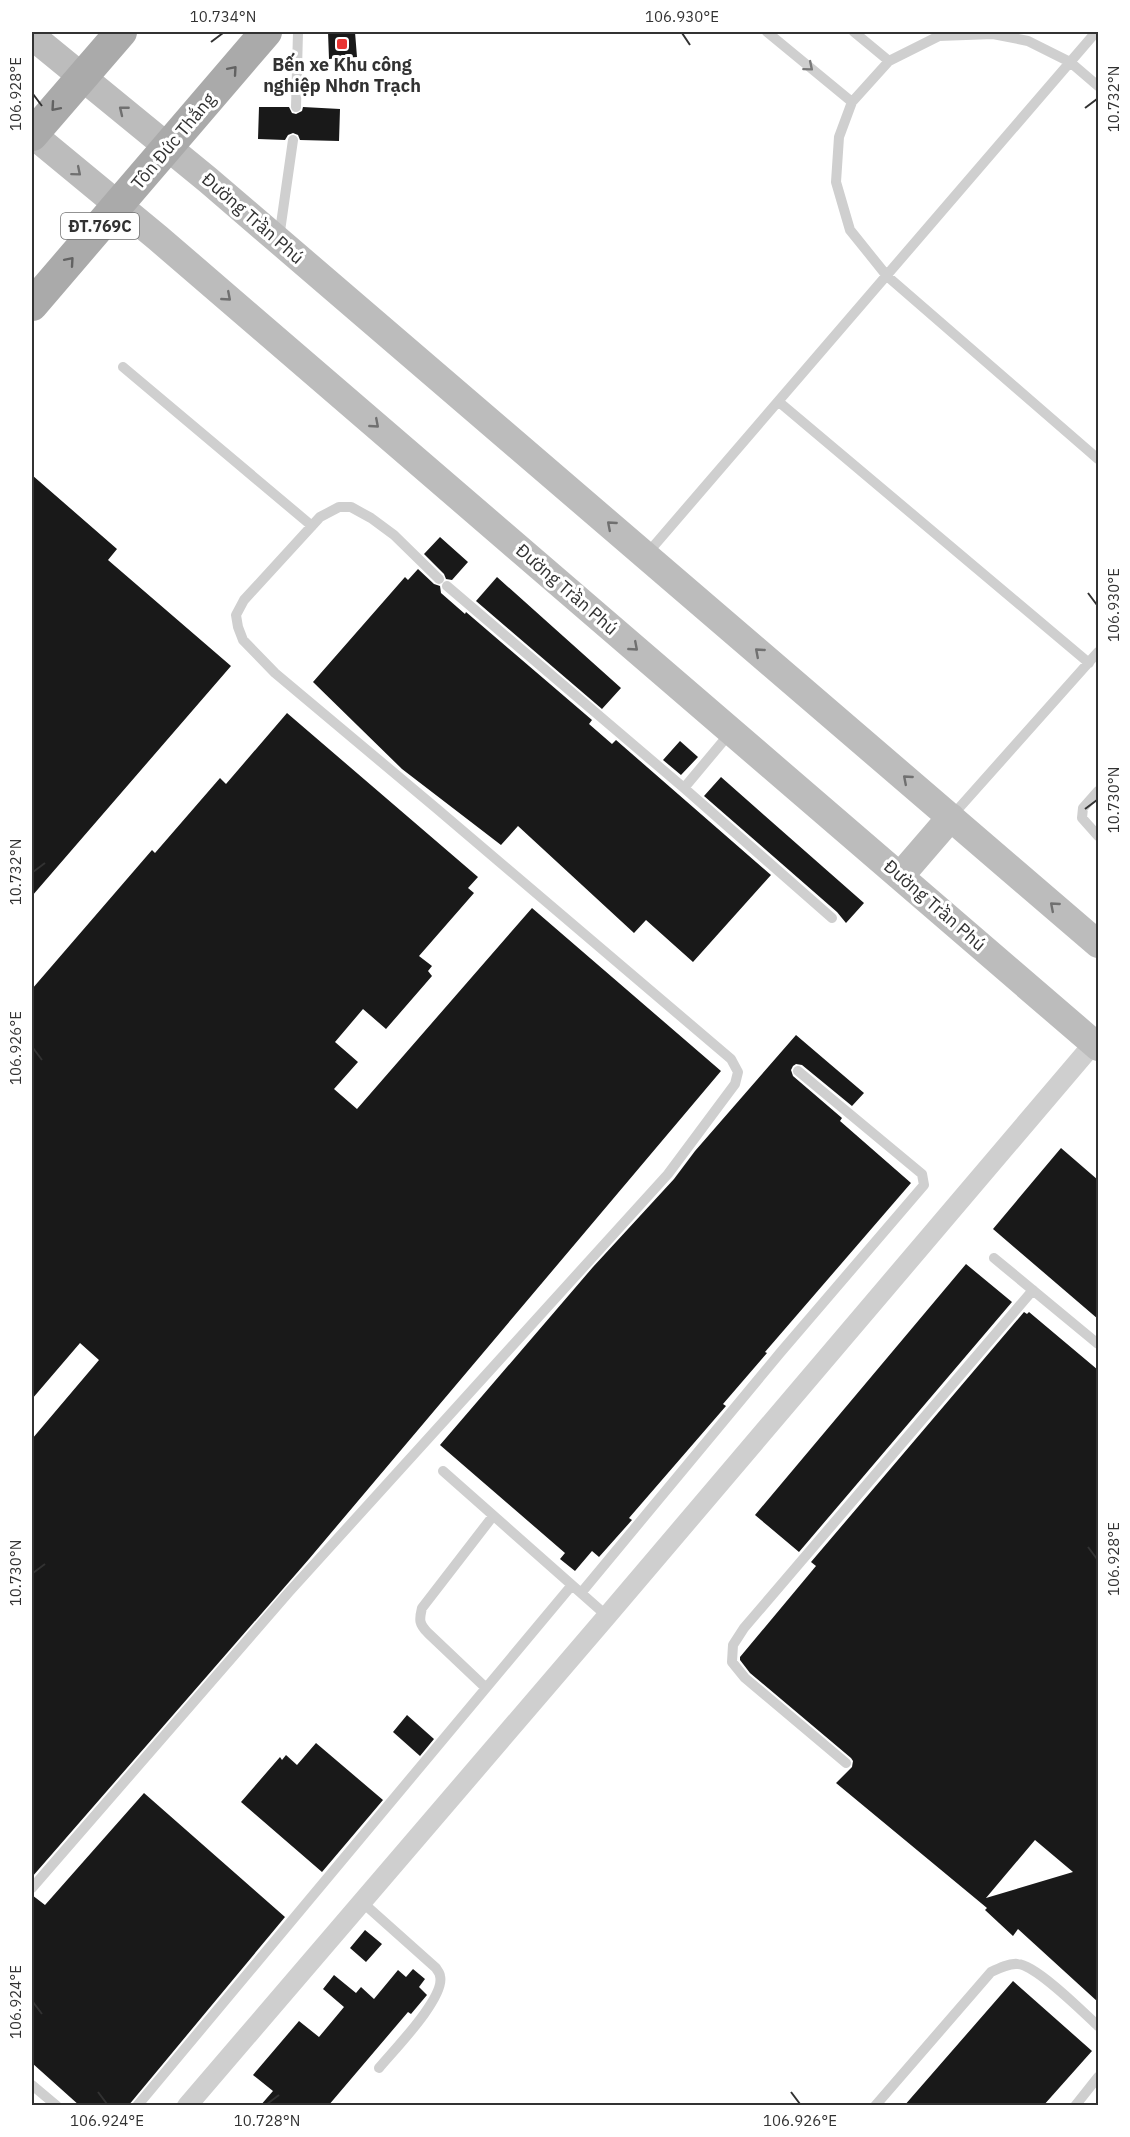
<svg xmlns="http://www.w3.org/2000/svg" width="1130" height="2137" font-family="'IBM Plex Sans',sans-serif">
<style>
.building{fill:#191919;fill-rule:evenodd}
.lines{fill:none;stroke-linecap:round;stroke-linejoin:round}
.lane{stroke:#cfcfcf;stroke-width:10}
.street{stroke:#cfcfcf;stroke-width:20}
.secondary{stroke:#bcbcbc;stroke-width:28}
.primary{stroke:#aaa;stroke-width:32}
.oneway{stroke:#797979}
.oneway2{stroke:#626262}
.oneway3{stroke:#707070}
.ticks{fill:none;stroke:#323232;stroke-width:2}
.poi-dot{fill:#e93533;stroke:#fff;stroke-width:2}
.labels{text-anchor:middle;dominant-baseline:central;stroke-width:6;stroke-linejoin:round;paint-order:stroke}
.shield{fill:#fff;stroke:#707070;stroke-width:1.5}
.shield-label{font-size:16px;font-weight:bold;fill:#323232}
.poi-label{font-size:18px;font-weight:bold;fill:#323232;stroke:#fff}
.street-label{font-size:18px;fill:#323232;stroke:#fff}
.neatline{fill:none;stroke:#323232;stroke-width:2}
.ticks-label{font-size:15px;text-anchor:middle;fill:#323232}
</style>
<rect width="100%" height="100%" fill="#fff"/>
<path class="building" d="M 328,32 L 355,32 L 357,57 L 329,59 Z
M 259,107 L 289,107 L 292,113 L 296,114 L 302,111 L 303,107 L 340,109 L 339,141 L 300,140 L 298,135 L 293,133 L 288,135 L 285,140 L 258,139 Z
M 32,475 L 117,549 L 108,560 L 231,666 L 32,896 Z
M 440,537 L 468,562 L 452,580 L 446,579 L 444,574 L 424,554 Z
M 418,569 L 434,584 L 440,586 L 441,593 L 465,614 L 466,612 L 592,720 L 589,724 L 612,744 L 616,740 L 771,875 L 693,962 L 646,920 L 634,933 L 518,826 L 501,845 L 402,769 L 313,682 L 405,577 L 408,580 Z
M 497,577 L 621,688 L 602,709 L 476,601 Z
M 287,713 L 478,877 L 468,888 L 474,893 L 419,956 L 432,966 L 428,971 L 432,976 L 386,1029 L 363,1009 L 335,1042 L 358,1062 L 334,1089 L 357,1109 L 532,908 L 721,1071 L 309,1559 L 32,1877 L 32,1439 L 99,1360 L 80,1343 L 32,1399 L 32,989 L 152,850 L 155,853 L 220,778 L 226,784 Z
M 680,741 L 698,757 L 681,775 L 663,760 Z
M 721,777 L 864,903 L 846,923 L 837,912 L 704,796 Z
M 796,1035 L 864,1093 L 852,1106 L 802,1065 L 796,1064 L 793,1066 L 791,1070 L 793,1076 L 842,1118 L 840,1121 L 911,1183 L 765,1352 L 767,1353 L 723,1404 L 726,1406 L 629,1518 L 632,1520 L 599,1557 L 592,1551 L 575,1571 L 560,1559 L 565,1553 L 440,1445 L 593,1267 L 674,1179 L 695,1151 Z
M 1061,1148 L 1098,1180 L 1098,1319 L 993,1229 Z
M 966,1264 L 1012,1302 L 799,1552 L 755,1515 Z
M 1024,1312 L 1027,1314 L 1029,1312 L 1098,1370 L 1098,2002 L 1018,1929 L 1013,1936 L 985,1910 L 987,1908 L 836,1783 L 852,1767 L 853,1761 L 851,1758 L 750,1673 L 740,1660 L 740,1657 L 816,1566 L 811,1562 ZM 1035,1840 L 1073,1872 L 986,1898 Z
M 407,1715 L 434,1739 L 420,1756 L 393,1732 Z
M 316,1743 L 383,1800 L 322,1872 L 241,1802 L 280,1757 L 282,1760 L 286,1755 L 297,1765 Z
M 144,1793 L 285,1917 L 128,2106 L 80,2106 L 32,2063 L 32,1895 L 45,1905 Z
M 365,1930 L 382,1944 L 366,1962 L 350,1948 Z
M 413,1969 L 425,1979 L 419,1987 L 427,1995 L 411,2014 L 408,2012 L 328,2106 L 260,2106 L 273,2091 L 253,2075 L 299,2021 L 319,2037 L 344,2007 L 323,1989 L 334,1975 L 356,1993 L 361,1987 L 374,1999 L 398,1970 L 406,1977 Z
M 1013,1981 L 1092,2051 L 1043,2106 L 904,2106 Z"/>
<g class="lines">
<path class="lane" d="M 767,32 L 852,102
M 854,32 L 889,61
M 1098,86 L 1070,62 L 1028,41 L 993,34 L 939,36 L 889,61 L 852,102 L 839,137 L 836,182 L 850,230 L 887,276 L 1098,459
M 296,107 L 298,32
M 279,238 L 293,140
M 123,367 L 312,526
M 779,402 L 1089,663
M 646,555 L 1096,32
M 447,586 L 684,788 L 832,918
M 684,788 L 730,733
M 1098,791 L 1083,808 L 1082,818 L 1098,836
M 951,817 L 1098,652
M 994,1258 L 1098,1344
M 443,1471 L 607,1616
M 581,1593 L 780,1353 L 924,1185 L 922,1174 L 798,1071
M 486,1688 L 428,1633 C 419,1624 419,1620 422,1608 L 493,1516
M 846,1763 L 745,1678 L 732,1662 L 733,1645 L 744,1628 L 1033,1290
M 32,1888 L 289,1592 L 668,1174 L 735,1084 L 738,1072 L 731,1059 L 436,808 L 275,673 L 243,640 L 238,627 L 236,615 L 244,600 L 320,517 L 339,507 L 351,507 L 371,518 L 394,535 L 439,579
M 362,1902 L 436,1968 C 437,1970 440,1973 440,1976 C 446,1997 393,2051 379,2068
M 32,2085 L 57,2106
M 137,2106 L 572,1585
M 875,2106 L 991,1972 C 999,1968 1009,1963 1018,1964 C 1036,1965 1083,2012 1098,2026
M 1075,2106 L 1098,2077"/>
<path class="street" d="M 187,2106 L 607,1616 L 1094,1043"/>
<path class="secondary" d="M 32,36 L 208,180 L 1098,944
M 32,134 L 158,238 L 1098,1047
M 901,875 L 951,817"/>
<path class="primary" d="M 32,135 L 121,32
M 32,305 L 266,32"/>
</g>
<defs><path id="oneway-chevron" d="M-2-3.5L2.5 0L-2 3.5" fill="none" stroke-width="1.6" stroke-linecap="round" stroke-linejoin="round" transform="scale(1.5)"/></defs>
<use class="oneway" href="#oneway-chevron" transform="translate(809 67) rotate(40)"/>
<g class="oneway2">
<use href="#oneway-chevron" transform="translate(233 70) rotate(-49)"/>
<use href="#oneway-chevron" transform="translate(55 107) rotate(131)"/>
<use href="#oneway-chevron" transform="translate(70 261) rotate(-49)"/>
</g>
<g class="oneway3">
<use href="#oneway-chevron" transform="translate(123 110) rotate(-141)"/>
<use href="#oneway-chevron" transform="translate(77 172) rotate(40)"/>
<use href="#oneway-chevron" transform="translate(227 297) rotate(41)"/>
<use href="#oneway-chevron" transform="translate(375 424) rotate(41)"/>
<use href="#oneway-chevron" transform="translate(611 525) rotate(-139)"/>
<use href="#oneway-chevron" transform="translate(634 647) rotate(41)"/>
<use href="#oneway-chevron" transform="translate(759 652) rotate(-139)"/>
<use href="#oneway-chevron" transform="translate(907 779) rotate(-139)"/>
<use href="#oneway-chevron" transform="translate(1054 906) rotate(-139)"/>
</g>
<path class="ticks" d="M 682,33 L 690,45M 211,42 L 223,33M 33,94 L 42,106M 1085,108 L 1097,99M 1088,593 L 1097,605M 1085,809 L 1097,800M 33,872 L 45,863M 33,1048 L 42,1060M 1088,1547 L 1097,1559M 33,1573 L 45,1564M 33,2002 L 42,2014M 98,2092 L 107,2104M 791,2092 L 800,2104M 267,2104 L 279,2095"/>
<rect class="poi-dot" x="336" y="38" width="12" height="12" rx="3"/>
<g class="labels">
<rect class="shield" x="61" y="213" width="78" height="26" rx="4.5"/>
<g class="shield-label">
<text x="100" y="226">ĐT.769C</text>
</g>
<g class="poi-label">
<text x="342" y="64">Bến xe Khu công<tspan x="342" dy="21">nghiệp Nhơn Trạch</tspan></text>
</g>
<g class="street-label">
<text transform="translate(173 141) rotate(-50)">Tôn Đức Thắng</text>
<text transform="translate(253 218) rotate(41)">Đường Trần Phú</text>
<text transform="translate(567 589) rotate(41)">Đường Trần Phú</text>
<text transform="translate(935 905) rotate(41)">Đường Trần Phú</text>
</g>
</g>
<rect width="1130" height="2137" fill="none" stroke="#ffffff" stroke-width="66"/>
<rect x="33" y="33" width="1064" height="2071" class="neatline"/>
<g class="ticks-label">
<text x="223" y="22">10.734°N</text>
<text x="682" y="22">106.930°E</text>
<text transform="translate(16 94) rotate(-90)" y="5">106.928°E</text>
<text transform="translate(1114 99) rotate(-90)" y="5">10.732°N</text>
<text transform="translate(1114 605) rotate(-90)" y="5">106.930°E</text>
<text transform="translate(1114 800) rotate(-90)" y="5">10.730°N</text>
<text transform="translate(16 872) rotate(-90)" y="5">10.732°N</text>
<text transform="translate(16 1048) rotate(-90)" y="5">106.926°E</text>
<text transform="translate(1114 1559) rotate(-90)" y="5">106.928°E</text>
<text transform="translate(16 1573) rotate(-90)" y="5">10.730°N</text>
<text transform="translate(16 2002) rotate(-90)" y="5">106.924°E</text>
<text x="107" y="2126">106.924°E</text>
<text x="267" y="2126">10.728°N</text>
<text x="800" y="2126">106.926°E</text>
</g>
</svg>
